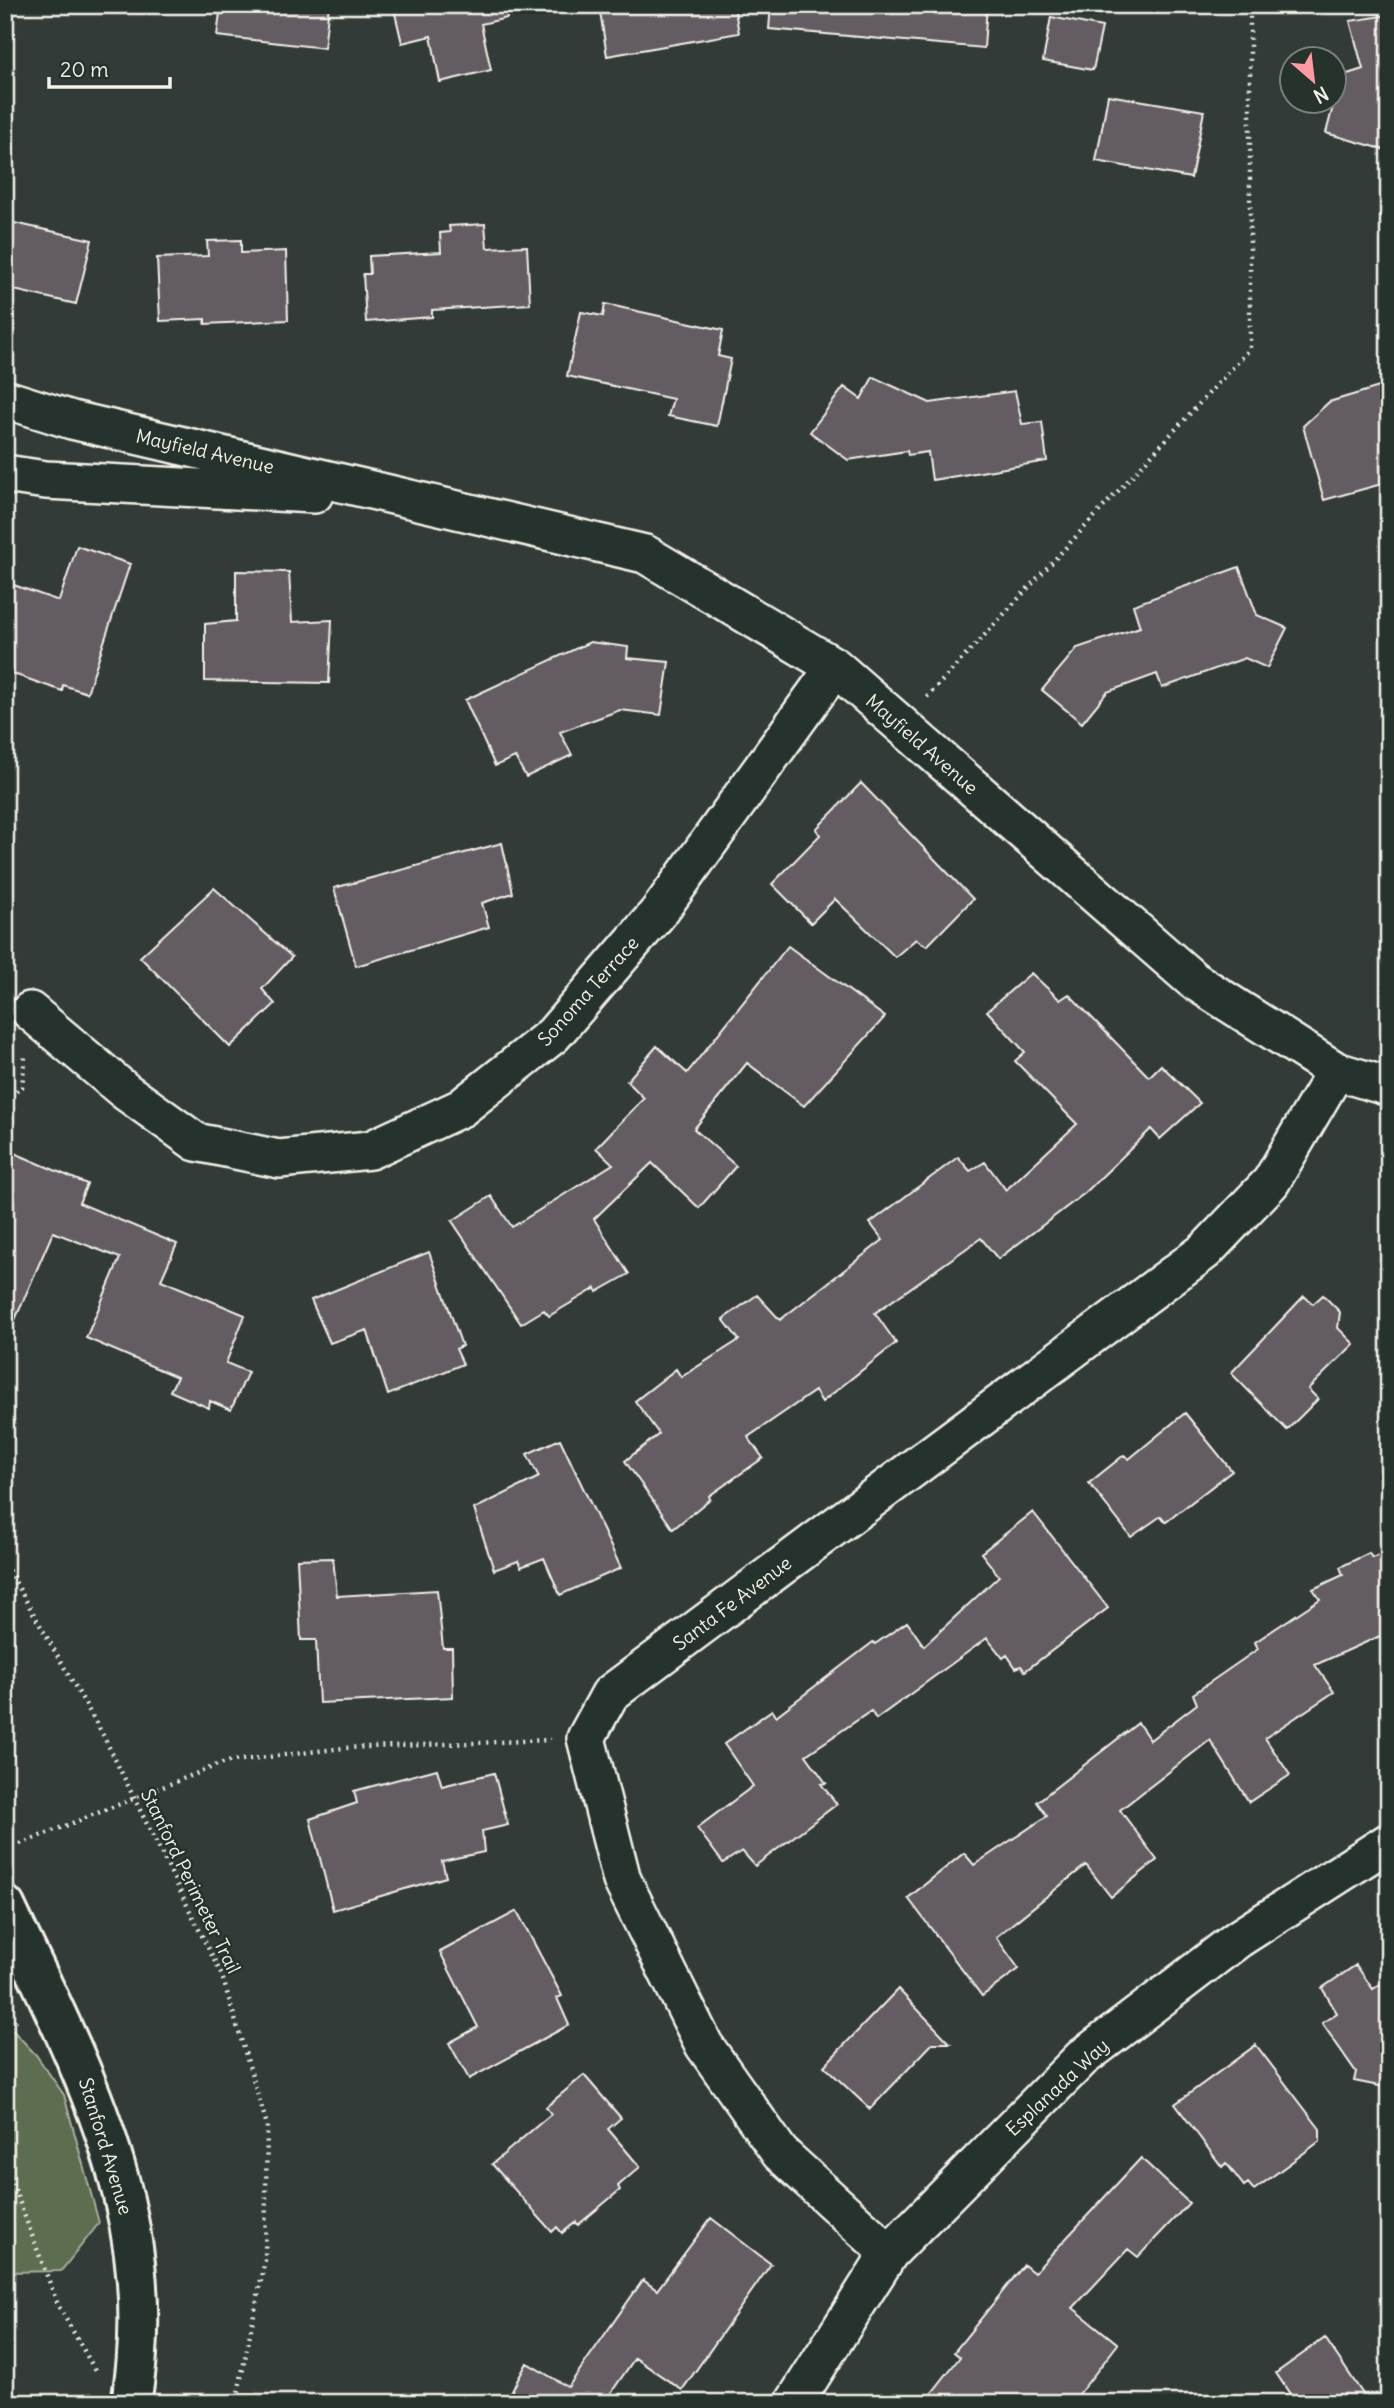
<svg xmlns="http://www.w3.org/2000/svg" width="1394" height="2408" font-family="Delius,sans-serif">
<style>
.green{fill:#5d6d50;stroke:#a8af9c;stroke-width:2}
.building{fill:#635c64;stroke:#f4f1e8;stroke-width:2}
.lines{fill:none;stroke-linecap:round;stroke-linejoin:round}
.minor-casing{stroke:#f4f1e8;stroke-width:42}
.tertiary-casing{stroke:#f4f1e8;stroke-width:44}
.path{stroke:#f4f1e8;stroke-width:4.5;stroke-dasharray:2 5;stroke-linecap:butt}
.minor{stroke:#26332d;stroke-width:37}
.tertiary{stroke:#26332d;stroke-width:38}
.labels{text-anchor:middle;dominant-baseline:central;stroke-width:5;stroke-linejoin:round;paint-order:stroke}
.street-label{font-size:19px;fill:#f4f1e8;stroke:#26332d}
</style>
<rect width="100%" height="100%" fill="#323b38"/>
<filter id="ink" filterUnits="userSpaceOnUse"><feTurbulence type="fractalNoise" baseFrequency=".0143" numOctaves="2"/><feDisplacementMap in="SourceGraphic" scale="14" xChannelSelector="R" yChannelSelector="G"/><feConvolveMatrix kernelMatrix="1 2 1 2 8 2 1 2 1" color-interpolation-filters="sRGB"/></filter>
<g filter="url(#ink)">
<path class="green" d="M 5,2022 L 36,2055 L 64,2095 L 99,2223 L 61,2271 L 5,2272 Z"/>
<path class="building" d="M 221,5 L 329,5 L 324,48 L 217,36 Z
M 393,5 L 506,5 L 507,18 L 481,24 L 491,70 L 440,82 L 431,36 L 402,43 Z
M 599,5 L 734,5 L 739,33 L 607,56 Z
M 771,5 L 987,5 L 984,48 L 769,29 Z
M 1389,15 L 1389,151 L 1326,133 L 1341,76 L 1363,69 L 1350,21 Z
M 1051,17 L 1102,27 L 1093,70 L 1043,61 Z
M 1108,95 L 1204,111 L 1191,178 L 1096,161 Z
M 5,221 L 92,240 L 76,304 L 5,288 Z
M 485,224 L 487,248 L 527,246 L 530,304 L 432,310 L 432,317 L 366,322 L 363,274 L 370,274 L 369,256 L 441,252 L 440,233 L 450,232 L 449,226 Z
M 241,240 L 241,253 L 286,251 L 288,320 L 205,324 L 205,319 L 160,321 L 157,258 L 208,256 L 207,241 Z
M 605,304 L 723,330 L 718,356 L 731,359 L 717,426 L 668,416 L 673,399 L 567,376 L 581,312 L 603,316 Z
M 873,377 L 930,403 L 1015,391 L 1022,424 L 1042,422 L 1047,461 L 932,480 L 928,452 L 908,455 L 907,451 L 848,460 L 810,432 L 844,387 L 861,399 Z
M 1389,384 L 1389,482 L 1324,500 L 1303,426 L 1329,402 Z
M 77,546 L 130,564 L 87,693 L 63,685 L 62,691 L 5,671 L 5,582 L 59,601 Z
M 1239,567 L 1257,615 L 1287,628 L 1267,668 L 1245,658 L 1162,688 L 1157,674 L 1107,692 L 1082,723 L 1042,690 L 1077,648 L 1140,627 L 1133,605 Z
M 236,571 L 289,572 L 292,622 L 332,620 L 329,683 L 205,681 L 205,624 L 236,621 Z
M 590,642 L 628,647 L 627,658 L 669,662 L 661,715 L 620,710 L 560,732 L 572,755 L 526,777 L 515,757 L 495,766 L 465,700 Z
M 861,783 L 973,899 L 927,946 L 916,939 L 895,957 L 835,899 L 811,923 L 772,884 L 820,835 L 816,829 Z
M 502,843 L 513,893 L 482,903 L 489,927 L 356,966 L 334,888 Z
M 214,888 L 292,957 L 262,989 L 275,1004 L 230,1047 L 140,957 Z
M 788,946 L 885,1017 L 804,1106 L 747,1063 L 694,1129 L 736,1166 L 699,1208 L 652,1163 L 594,1219 L 629,1274 L 597,1292 L 596,1288 L 549,1316 L 544,1310 L 521,1324 L 452,1221 L 491,1196 L 512,1227 L 613,1164 L 596,1148 L 644,1098 L 627,1081 L 657,1046 L 687,1073 Z
M 1031,973 L 1060,1000 L 1069,994 L 1149,1077 L 1161,1065 L 1200,1103 L 1160,1139 L 1151,1129 L 1085,1193 L 998,1259 L 981,1238 L 875,1313 L 896,1343 L 822,1402 L 815,1391 L 748,1437 L 763,1458 L 709,1496 L 710,1499 L 673,1529 L 625,1461 L 659,1434 L 635,1401 L 676,1369 L 681,1377 L 739,1340 L 723,1319 L 757,1295 L 780,1320 L 883,1240 L 870,1223 L 958,1157 L 970,1171 L 985,1162 L 1006,1190 L 1077,1124 L 1015,1061 L 1025,1052 L 987,1011 Z
M 5,1149 L 87,1184 L 79,1203 L 177,1244 L 161,1280 L 245,1315 L 226,1363 L 248,1372 L 231,1410 L 210,1401 L 209,1408 L 170,1391 L 177,1377 L 86,1338 L 120,1258 L 53,1232 L 5,1343 Z
M 429,1252 L 462,1346 L 456,1349 L 463,1364 L 388,1395 L 367,1330 L 330,1343 L 311,1300 Z
M 1323,1295 L 1340,1312 L 1338,1328 L 1354,1344 L 1308,1389 L 1318,1399 L 1287,1430 L 1231,1373 L 1304,1296 L 1313,1304 Z
M 1185,1413 L 1232,1471 L 1166,1522 L 1161,1516 L 1131,1537 L 1089,1483 L 1124,1455 L 1129,1459 Z
M 560,1439 L 621,1568 L 560,1595 L 544,1558 L 521,1567 L 518,1561 L 494,1570 L 474,1509 L 539,1477 L 527,1454 Z
M 1033,1512 L 1108,1608 L 1025,1671 L 1021,1666 L 1016,1668 L 1007,1655 L 1003,1658 L 987,1638 L 876,1719 L 871,1711 L 806,1755 L 826,1783 L 821,1784 L 837,1804 L 755,1866 L 742,1851 L 723,1863 L 697,1828 L 753,1786 L 724,1744 L 772,1710 L 776,1716 L 873,1642 L 875,1644 L 907,1622 L 924,1646 L 999,1576 L 981,1553 Z
M 1389,1551 L 1389,1632 L 1315,1665 L 1334,1692 L 1265,1738 L 1290,1775 L 1249,1802 L 1210,1740 L 1120,1810 L 1157,1860 L 1111,1897 L 1086,1865 L 996,1937 L 1019,1969 L 982,1996 L 908,1898 L 964,1853 L 974,1865 L 1047,1816 L 1037,1802 L 1138,1723 L 1150,1740 L 1197,1704 L 1193,1694 L 1258,1649 L 1255,1642 L 1320,1599 L 1313,1589 L 1343,1575 L 1340,1567 L 1369,1553 L 1372,1558 Z
M 333,1558 L 337,1596 L 437,1590 L 443,1648 L 452,1648 L 453,1697 L 319,1703 L 316,1640 L 301,1640 L 297,1559 Z
M 437,1769 L 442,1786 L 494,1773 L 508,1825 L 482,1831 L 484,1852 L 442,1861 L 446,1877 L 333,1910 L 310,1819 L 357,1803 L 354,1791 Z
M 517,1911 L 562,1996 L 557,1998 L 569,2025 L 469,2079 L 449,2043 L 478,2027 L 440,1952 Z
M 1356,1965 L 1373,1989 L 1389,1978 L 1389,2088 L 1354,2081 L 1356,2072 L 1322,2023 L 1337,2013 L 1322,1988 Z
M 898,1989 L 950,2043 L 933,2043 L 870,2109 L 824,2066 Z
M 1256,2045 L 1320,2129 L 1320,2141 L 1254,2190 L 1248,2183 L 1244,2186 L 1226,2163 L 1222,2167 L 1175,2104 Z
M 584,2075 L 621,2118 L 608,2129 L 640,2167 L 618,2186 L 620,2190 L 578,2225 L 576,2222 L 562,2233 L 557,2227 L 552,2232 L 492,2164 L 551,2114 L 546,2107 Z
M 1141,2158 L 1189,2203 L 1138,2257 L 1128,2249 L 1073,2308 L 1118,2344 L 1072,2403 L 924,2403 L 960,2357 L 954,2352 L 1024,2265 L 1034,2273 Z
M 711,2218 L 771,2264 L 682,2390 L 635,2358 L 604,2403 L 528,2403 L 511,2392 L 527,2363 L 568,2387 L 643,2280 L 657,2290 Z
M 1325,2338 L 1369,2403 L 1296,2403 L 1276,2373 Z"/>
<g class="lines">
<defs>
<path id="minor" d="M 5,399 L 72,420 L 645,554 L 835,667 L 1193,980 L 1336,1071 L 1389,1087
M 5,474 L 46,480 L 314,494
M 30,1011 L 125,1091 L 196,1142 L 279,1159 L 370,1150 L 461,1108 L 553,1035 L 658,913 L 835,667
M 889,2253 L 780,2153 L 704,2045 L 622,1880 L 586,1738 L 610,1694 L 1205,1251 L 1271,1182 L 1336,1071
M 794,2403 L 889,2253 L 1082,2058 L 1238,1939 L 1389,1842"/>
<path id="tertiary" d="M 5,1906 C 81,2067 164,2218 131,2403"/>
</defs>
<use href="#minor" class="minor-casing"/>
<use href="#tertiary" class="tertiary-casing"/>
<path class="path" d="M 927,697 L 1250,349 L 1250,5
M 5,1100 L 22,1087 L 25,1057
M 5,1564 L 103,1735 L 222,1976 L 267,2125 L 265,2260 L 236,2403
M 20,1844 L 225,1762 L 344,1748 L 550,1740
M 5,2031 L 17,2019
M 5,2163 L 58,2305 L 95,2370"/>
<use href="#minor" class="minor"/>
<use href="#tertiary" class="tertiary"/>
</g>
</g>
<g class="labels">
<g class="street-label">
<text transform="translate(205 451) rotate(13)">Mayfield Avenue</text>
<text transform="translate(922 744) rotate(41)">Mayfield Avenue</text>
<text transform="translate(588 991) rotate(-48)">Sonoma Terrace</text>
<text transform="translate(732 1603) rotate(-37)">Santa Fe Avenue</text>
<text transform="translate(191 1881) rotate(64)">Stanford Perimeter Trail</text>
<text transform="translate(1057 2087) rotate(-43)">Esplanada Way</text>
<text transform="translate(106 2146) rotate(73)">Stanford Avenue</text>
</g>
</g>
<rect width="1394" height="2408" fill="none" stroke="#26332d" stroke-width="28"/>
<rect x="14" y="14" width="1366" height="2380" fill="none" stroke="#f4f1e8" stroke-width="2.5" filter="url(#ink)"/>
<g transform="translate(1313 80) rotate(152)"><circle r="33" fill="#26332d" stroke="#787f78" stroke-width="2"/>
<path d="M0-5L12 26L0 18L-12 26Z" fill="#ff9aa2"/>
<text y="-10" font-size="19" font-weight="bold" text-anchor="middle" fill="#f4f1e8">N</text>
</g>
<path d="M49 77v10h121v-10" fill="none" stroke="#f4f1e8" stroke-width="3.5"/>
<text x="60" y="77" font-size="21" fill="#f4f1e8" stroke="#26332d" stroke-width="5" paint-order="stroke">20 m</text>
</svg>
